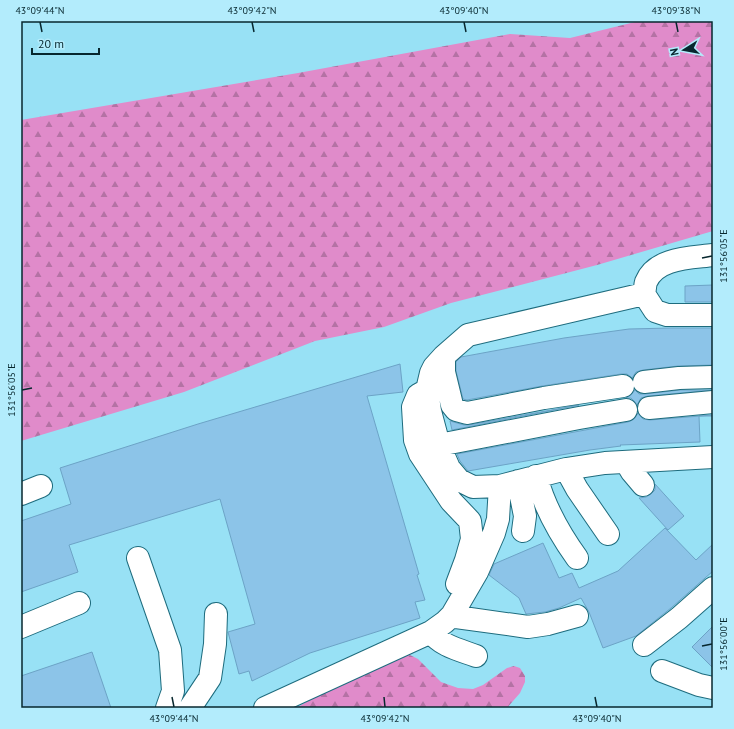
<svg xmlns="http://www.w3.org/2000/svg" width="734" height="729" font-family="'PT Sans',sans-serif">
<style>
.forest{fill:url(#forest-firs)}
.building{fill:#8cc4e8;stroke:#6ca3c6}
.lines{fill:none;stroke-linecap:round;stroke-linejoin:round}
.minor-casing{stroke:#1e6c7e;stroke-width:24}
.minor{stroke:#fff;stroke-width:22}
.ticks{fill:none;stroke:#07272e;stroke-width:1.5}
.neatline{fill:none;stroke:#07272e;stroke-width:1.5}
.ticks-label{font-size:10px;text-anchor:middle;fill:#07272e}
</style>
<defs>
<pattern id="forest-firs" width="22" height="20" patternUnits="userSpaceOnUse"><rect width="22" height="20" fill="#e08bca"/><path d="M5 1l3.5 6h-7zM16 11l3.5 6h-7z" fill="#b472a4"/></pattern>
</defs>
<rect width="100%" height="100%" fill="#98e1f5"/>
<path class="forest" d="M 639,21 L 713,21 L 713,231 L 597,265 L 451,303 L 384,327 L 315,341 L 184,392 L 21,441 L 21,120 L 298,73 L 510,34 L 570,38 Z
M 401,654 L 410,655 L 418,659 L 441,682 L 458,688 L 473,689 L 483,685 L 507,668 L 514,666 L 520,668 L 525,676 L 525,682 L 520,693 L 507,708 L 296,708 L 343,681 Z"/>
<path class="building" d="M 713,285 L 713,302 L 685,302 L 685,286 Z
M 670,328 L 713,328 L 713,365 L 678,366 L 643,370 L 636,372 L 632,378 L 627,374 L 621,374 L 542,386 L 467,400 L 463,399 L 456,371 L 456,362 L 461,357 L 564,338 L 629,329 Z
M 400,364 L 403,392 L 367,396 L 419,574 L 417,575 L 425,600 L 415,602 L 420,618 L 310,653 L 252,681 L 249,671 L 239,674 L 228,632 L 255,624 L 220,499 L 69,545 L 78,572 L 21,592 L 21,521 L 71,504 L 60,468 L 198,424 Z
M 635,390 L 639,394 L 645,394 L 680,390 L 713,390 L 648,396 L 641,398 L 637,405 L 635,402 L 631,398 L 626,398 L 631,395 Z
M 579,405 L 452,430 L 450,421 L 464,425 L 469,425 Z
M 638,413 L 643,419 L 650,420 L 713,415 L 713,416 L 699,416 L 700,442 L 620,445 L 621,446 L 590,450 L 468,471 L 460,461 L 457,454 L 628,422 L 634,419 Z
M 655,484 L 684,516 L 668,530 L 639,498 L 646,497 L 651,494 L 655,490 Z
M 665,528 L 696,560 L 713,544 L 713,571 L 671,608 L 636,636 L 603,648 L 589,612 L 581,598 L 559,608 L 545,612 L 526,614 L 519,598 L 489,575 L 494,564 L 543,543 L 559,578 L 572,573 L 579,588 L 618,571 Z
M 713,626 L 713,668 L 692,647 Z
M 92,652 L 111,708 L 21,708 L 21,676 Z"/>
<g class="lines">
<defs>
<path id="minor" d="M 644,294 L 655,311 L 667,315 L 713,315
M 444,356 L 444,372 L 452,405 L 456,410 L 467,413 L 544,398 L 623,386
M 644,382 L 679,378 L 713,377
M 427,390 L 418,395 L 413,407 L 415,440 L 420,454 L 451,501 L 470,521 L 472,539 L 466,560 L 457,584
M 649,408 L 713,402
M 439,445 L 579,418 L 626,410
M 626,462 L 632,472 L 643,485
M 566,469 L 577,489 L 608,534
M 536,476 C 544,506 559,533 577,558
M 518,481 L 525,516 L 523,531
M 500,486 L 473,487 L 459,480 L 449,468 L 439,445 L 430,411 L 427,390 L 431,373 L 434,367 L 444,356 L 468,335 L 644,294 C 645,290 645,285 646,282 C 656,257 692,258 713,255
M 21,494 L 41,486
M 138,558 L 170,650 L 173,691 L 167,708
M 452,615 L 456,617 L 528,627 L 548,624 L 577,616
M 21,627 L 79,603
M 431,632 C 441,646 460,650 476,656
M 644,645 L 679,618 L 713,588
M 662,671 L 699,685 L 713,688
M 190,708 L 210,678 L 215,644 L 216,614
M 265,708 L 431,632 L 445,622 L 452,615 L 477,572 L 494,533 L 498,519 L 500,486 L 566,469 L 605,463 L 713,457"/>
</defs>
<use href="#minor" class="minor-casing"/>
<use href="#minor" class="minor"/>
</g>
<path class="ticks" d="M 40,22 L 42,32M 252,22 L 254,32M 464,22 L 466,32M 676,22 L 678,32M 702,258 L 712,256M 22,390 L 32,388M 702,646 L 712,644M 172,697 L 174,707M 384,697 L 385,707M 595,697 L 597,707"/>
<rect width="734" height="729" fill="none" stroke="#b3ecfc" stroke-width="44"/>
<g transform="translate(684 50) rotate(259)" stroke="#b3ecfc" stroke-width="3" paint-order="stroke">
<path d="M0-3L7 15L0 10L-7 15Z" fill="#07272e"/>
<text y="-6" font-size="11" font-weight="bold" text-anchor="middle" fill="#07272e">N</text>
</g>
<path d="M32 48v6h67v-6" fill="none" stroke="#07272e" stroke-width="2"/>
<text x="38" y="48" font-size="12" fill="#07272e" stroke="#b3ecfc" stroke-width="3" paint-order="stroke">20 m</text>
<rect x="22" y="22" width="690" height="685" class="neatline"/>
<g class="ticks-label">
<text x="40" y="14">43°09'44"N</text>
<text x="252" y="14">43°09'42"N</text>
<text x="464" y="14">43°09'40"N</text>
<text x="676" y="14">43°09'38"N</text>
<text transform="translate(723 256) rotate(-90)" y="4">131°56'05"E</text>
<text transform="translate(11 390) rotate(-90)" y="4">131°56'05"E</text>
<text transform="translate(723 644) rotate(-90)" y="4">131°56'00"E</text>
<text x="174" y="722">43°09'44"N</text>
<text x="385" y="722">43°09'42"N</text>
<text x="597" y="722">43°09'40"N</text>
</g>
</svg>
